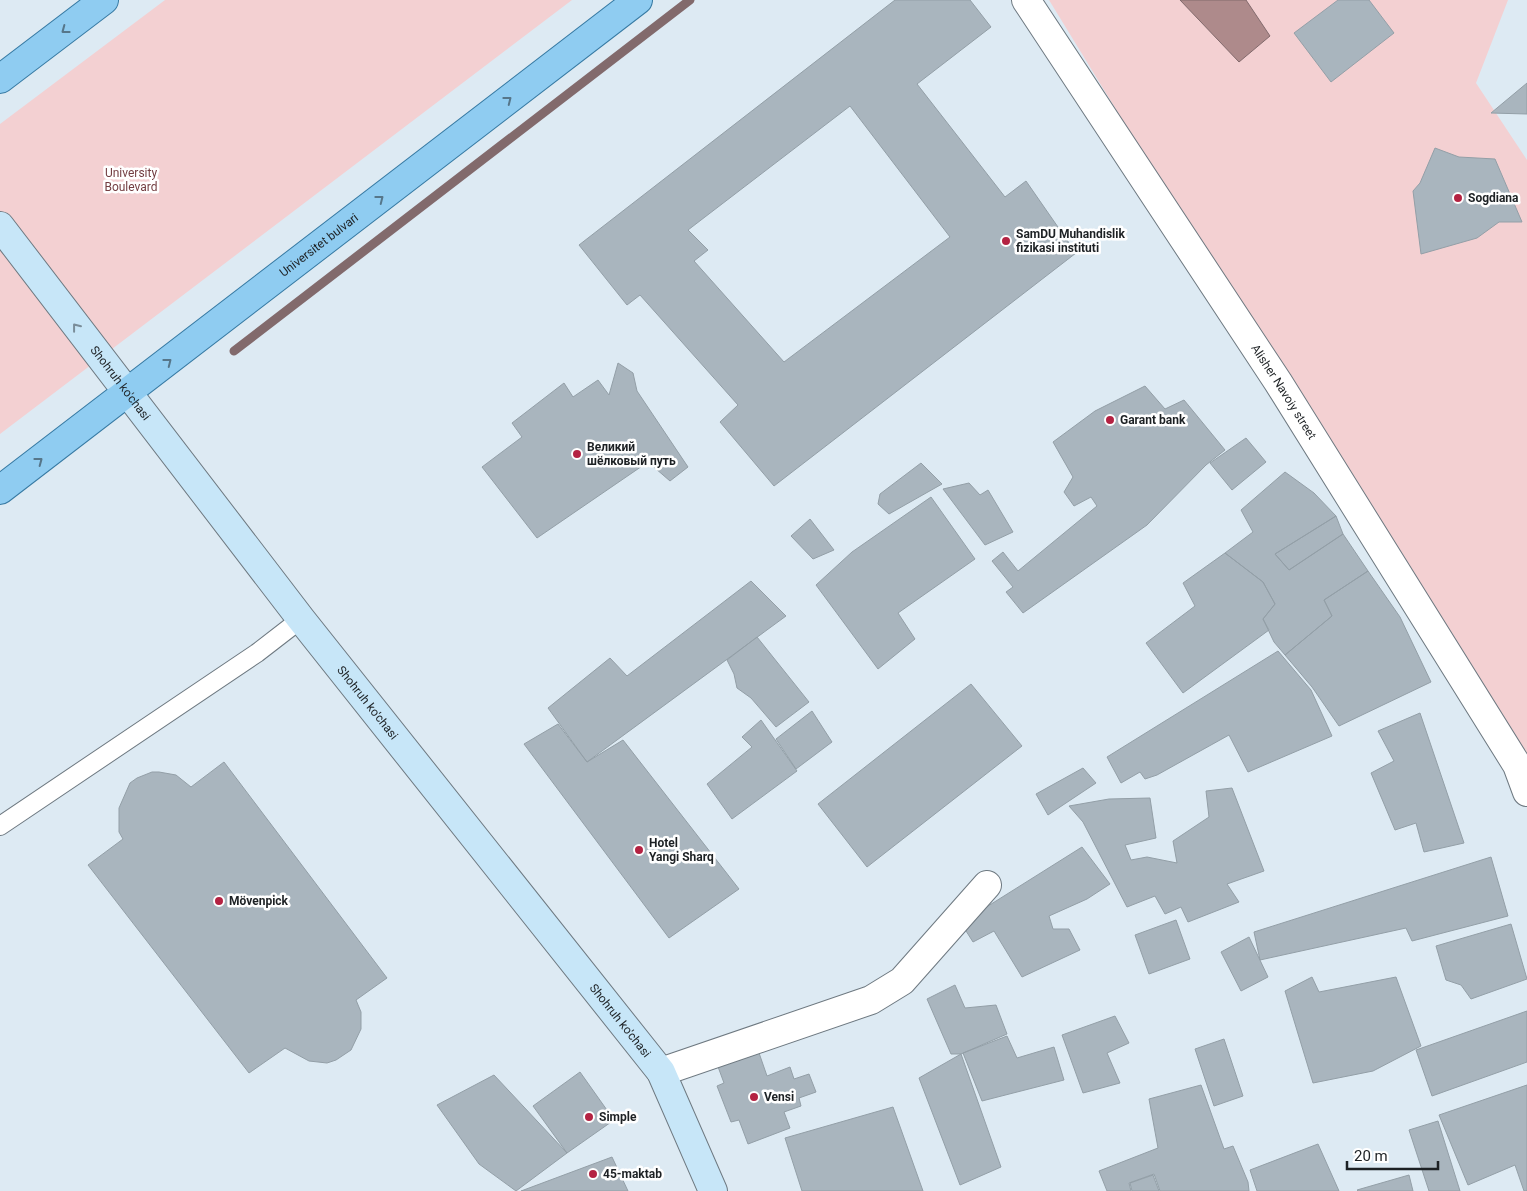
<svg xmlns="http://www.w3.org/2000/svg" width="1527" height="1191" font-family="Roboto,sans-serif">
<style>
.green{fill:#f3d0d2}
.water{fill:#ae8a8b;stroke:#826a6c}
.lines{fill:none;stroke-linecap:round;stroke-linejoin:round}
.stream{stroke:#826a6c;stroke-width:9}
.building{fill:#a9b5be;stroke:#939fa7;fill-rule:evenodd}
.lane-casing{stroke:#6e7981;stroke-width:20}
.street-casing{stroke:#6e7981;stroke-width:30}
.secondary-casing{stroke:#6e7981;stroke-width:30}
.primary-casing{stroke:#377aa3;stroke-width:30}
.lane{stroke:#fff;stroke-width:18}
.street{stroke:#fff;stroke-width:28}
.secondary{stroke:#c7e6f8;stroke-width:28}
.primary{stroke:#8fccf1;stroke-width:28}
.oneway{stroke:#56768a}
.oneway2{stroke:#7a8d99}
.poi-dot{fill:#b42242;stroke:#fff;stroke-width:2}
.labels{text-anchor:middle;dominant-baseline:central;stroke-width:5;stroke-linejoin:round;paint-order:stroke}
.park-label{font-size:12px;fill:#733e42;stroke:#fff}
.poi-label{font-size:12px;font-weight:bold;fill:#1d2124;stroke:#fff;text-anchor:start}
.street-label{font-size:12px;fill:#1d2124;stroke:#fff}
</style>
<rect width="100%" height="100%" fill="#ddeaf3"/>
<path class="green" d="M 165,0 L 572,0 L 0,434 L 0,124 Z
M 1049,0 L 1508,0 L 1476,83 L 1527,160 L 1527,789 L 1518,767 Z"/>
<path class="water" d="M 1180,0 L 1246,0 L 1270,36 L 1239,62 Z"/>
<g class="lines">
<path class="stream" d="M 234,351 L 690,0"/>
</g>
<path class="building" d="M 895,0 L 970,0 L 991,27 L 917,84 L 1005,197 L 1026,181 L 1076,253 L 774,486 L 720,422 L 738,405 L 640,295 L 627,305 L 579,245 ZM 850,106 L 950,237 L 784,362 L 694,261 L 708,250 L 688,230 Z
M 1338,0 L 1369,0 L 1394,33 L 1331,82 L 1294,33 Z
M 1527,83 L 1527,114 L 1491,113 Z
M 1435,148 L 1459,157 L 1495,159 L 1522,222 L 1499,222 L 1477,238 L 1421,254 L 1413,191 L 1420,183 Z
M 618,363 L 633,373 L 637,391 L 688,467 L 670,481 L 648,462 L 537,538 L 482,467 L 522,437 L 512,423 L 564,383 L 573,397 L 598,380 L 609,395 Z
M 1145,386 L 1165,409 L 1184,400 L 1225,450 L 1206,465 L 1147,525 L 1023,613 L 1006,592 L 1013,587 L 992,561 L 1003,552 L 1018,571 L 1097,506 L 1091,497 L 1074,506 L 1064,492 L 1073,477 L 1053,442 L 1095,411 Z
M 1246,438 L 1266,462 L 1232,490 L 1210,463 Z
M 921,463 L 942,484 L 889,514 L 878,504 L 880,494 Z
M 1285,472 L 1314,493 L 1336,516 L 1275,554 L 1289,570 L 1343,534 L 1368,571 L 1324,600 L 1332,616 L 1285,655 L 1274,642 L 1263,619 L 1275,604 L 1263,582 L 1225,553 L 1253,532 L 1241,510 Z
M 969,483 L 980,495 L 988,490 L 1013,532 L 985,545 L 943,489 Z
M 931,497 L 975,559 L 898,613 L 915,639 L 878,669 L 816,585 L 852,552 Z
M 1336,516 L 1343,534 L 1289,570 L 1275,554 Z
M 810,519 L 834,550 L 813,559 L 791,536 Z
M 1225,553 L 1263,582 L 1275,604 L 1263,619 L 1269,630 L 1183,693 L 1146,643 L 1195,606 L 1183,583 Z
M 1368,571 L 1400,617 L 1431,682 L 1339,726 L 1312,687 L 1285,655 L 1332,616 L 1324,600 Z
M 751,581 L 786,616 L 587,762 L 548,708 L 610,658 L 627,676 Z
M 757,637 L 809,702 L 776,727 L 751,698 L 737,688 L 734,674 L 727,660 Z
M 1278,651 L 1311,690 L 1332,736 L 1248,772 L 1229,735 L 1157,775 L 1145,779 L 1140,772 L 1121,783 L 1107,757 Z
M 971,684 L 1022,746 L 867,867 L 818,804 Z
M 812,711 L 832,742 L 796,769 L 776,739 Z
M 1420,713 L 1464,843 L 1424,852 L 1416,823 L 1395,830 L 1371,773 L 1394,761 L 1378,731 Z
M 761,720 L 797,771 L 732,819 L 707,784 L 752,747 L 742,737 Z
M 558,724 L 587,762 L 623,740 L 739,889 L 669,938 L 524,744 Z
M 224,762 L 387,978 L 356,1000 L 361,1012 L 361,1029 L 351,1050 L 336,1060 L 327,1063 L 309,1061 L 285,1048 L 249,1073 L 88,865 L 123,839 L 119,832 L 119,808 L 130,783 L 137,778 L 152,772 L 159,772 L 176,775 L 191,787 Z
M 1083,768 L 1096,783 L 1048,815 L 1036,794 Z
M 1232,788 L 1264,871 L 1227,884 L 1239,902 L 1188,922 L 1181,907 L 1165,914 L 1155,896 L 1127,907 L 1083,822 L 1069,806 L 1109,799 L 1150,798 L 1156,838 L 1125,845 L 1131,860 L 1147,857 L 1177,863 L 1173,841 L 1209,817 L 1206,791 Z
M 1082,847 L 1110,884 L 1087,899 L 1049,916 L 1053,929 L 1069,929 L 1080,950 L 1022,977 L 994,931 L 973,942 L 961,923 Z
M 1491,857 L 1508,916 L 1412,941 L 1406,928 L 1260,960 L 1254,932 Z
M 1176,920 L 1190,959 L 1149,974 L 1135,935 Z
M 1511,924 L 1527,979 L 1471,999 L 1461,985 L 1446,980 L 1436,946 Z
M 1249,937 L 1268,977 L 1241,991 L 1221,952 Z
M 1312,977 L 1319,992 L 1396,977 L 1421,1046 L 1373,1071 L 1313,1083 L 1285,991 Z
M 955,985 L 965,1008 L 996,1005 L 1007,1034 L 961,1054 L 951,1054 L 927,999 Z
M 1527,1011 L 1527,1062 L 1432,1096 L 1416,1050 Z
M 1115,1016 L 1129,1043 L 1107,1053 L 1120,1083 L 1083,1093 L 1062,1035 Z
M 1007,1036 L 1017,1058 L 1054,1047 L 1064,1080 L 982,1101 L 963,1053 Z
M 1224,1039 L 1243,1096 L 1214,1106 L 1195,1049 Z
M 758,1050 L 767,1076 L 790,1067 L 794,1079 L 809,1074 L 816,1092 L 799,1098 L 801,1106 L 784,1112 L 790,1128 L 748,1144 L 739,1120 L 731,1122 L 717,1086 L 724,1083 L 717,1064 Z
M 961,1054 L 1001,1167 L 960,1185 L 919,1078 Z
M 580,1072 L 614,1120 L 567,1153 L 533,1106 Z
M 494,1075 L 567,1153 L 516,1191 L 479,1164 L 437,1105 Z
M 1201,1085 L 1224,1149 L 1233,1146 L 1248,1182 L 1249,1191 L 1160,1191 L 1154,1174 L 1129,1183 L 1131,1191 L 1107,1191 L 1099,1171 L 1158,1148 L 1149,1099 Z
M 1527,1085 L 1527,1191 L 1524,1191 L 1515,1165 L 1468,1185 L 1439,1115 Z
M 893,1107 L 923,1191 L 802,1191 L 785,1138 Z
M 1438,1121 L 1460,1191 L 1429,1191 L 1409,1130 Z
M 1318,1144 L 1339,1191 L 1257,1191 L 1250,1170 Z
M 612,1157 L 628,1191 L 521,1191 Z
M 1153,1175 L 1159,1191 L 1132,1191 L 1130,1183 Z
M 1409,1175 L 1413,1191 L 1358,1191 L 1357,1190 Z"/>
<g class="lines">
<defs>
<path id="lane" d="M 0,826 L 257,653 L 301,619"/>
<g id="street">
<path id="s1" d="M 1026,0 L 1278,382 L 1517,765 L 1527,792"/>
<path d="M 661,1072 L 871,1000 L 902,981 L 987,885"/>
</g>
<g id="secondary">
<path id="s2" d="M 0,226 L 301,619 L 661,1072 L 713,1191"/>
</g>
<g id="primary">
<path d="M 0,79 L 104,0"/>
<path id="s3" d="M 0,490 L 638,0"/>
</g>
</defs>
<use href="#lane" class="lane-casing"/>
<use href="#street" class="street-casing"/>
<use href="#secondary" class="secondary-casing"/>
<use href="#primary" class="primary-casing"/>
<use href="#lane" class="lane"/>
<use href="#street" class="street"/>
<use href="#secondary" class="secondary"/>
<use href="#primary" class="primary"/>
</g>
<defs><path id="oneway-chevron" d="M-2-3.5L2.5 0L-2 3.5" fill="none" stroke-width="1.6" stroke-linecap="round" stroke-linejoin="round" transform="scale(1.25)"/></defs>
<g class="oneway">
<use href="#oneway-chevron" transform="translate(65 30) rotate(143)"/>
<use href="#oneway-chevron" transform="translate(508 100) rotate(-38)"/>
<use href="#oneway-chevron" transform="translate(380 199) rotate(-38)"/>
<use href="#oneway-chevron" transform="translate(168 362) rotate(-38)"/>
<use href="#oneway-chevron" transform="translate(39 461) rotate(-37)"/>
</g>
<use class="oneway2" href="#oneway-chevron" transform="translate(76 327) rotate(-128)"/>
<g class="poi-dot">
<circle cx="1458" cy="198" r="5"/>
<circle cx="1006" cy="241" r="5"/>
<circle cx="1110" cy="420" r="5"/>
<circle cx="577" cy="454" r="5"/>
<circle cx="639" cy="850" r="5"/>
<circle cx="219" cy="901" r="5"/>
<circle cx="754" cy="1097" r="5"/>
<circle cx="589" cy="1117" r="5"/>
<circle cx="593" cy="1174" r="5"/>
</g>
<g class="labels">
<g class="park-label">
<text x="131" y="173">University<tspan x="131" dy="14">Boulevard</tspan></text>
</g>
<g class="poi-label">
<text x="1468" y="198">Sogdiana</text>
<text x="1016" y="234">SamDU Muhandislik<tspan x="1016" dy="14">fizikasi instituti</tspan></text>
<text x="1120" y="420">Garant bank</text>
<text x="587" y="447">Великий<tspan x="587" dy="14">шёлковый путь</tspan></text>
<text x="649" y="843">Hotel<tspan x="649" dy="14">Yangi Sharq</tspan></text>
<text x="229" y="901">Mövenpick</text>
<text x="764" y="1097">Vensi</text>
<text x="599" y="1117">Simple</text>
<text x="603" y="1174">45-maktab</text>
</g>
<g class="street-label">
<text stroke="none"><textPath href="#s3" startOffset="402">Universitet bulvari</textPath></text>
<text stroke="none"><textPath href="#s2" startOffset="198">Shohruh ko'chasi</textPath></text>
<text stroke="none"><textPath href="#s1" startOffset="469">Alisher Navoiy street</textPath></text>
<text stroke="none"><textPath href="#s2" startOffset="602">Shohruh ko'chasi</textPath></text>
<text stroke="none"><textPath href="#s2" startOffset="1008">Shohruh ko'chasi</textPath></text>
</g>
</g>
<path d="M1347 1161v8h91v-8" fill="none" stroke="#1d2124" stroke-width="2.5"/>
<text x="1354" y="1161" font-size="15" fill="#1d2124" stroke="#ffffff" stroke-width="4" paint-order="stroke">20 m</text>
</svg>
